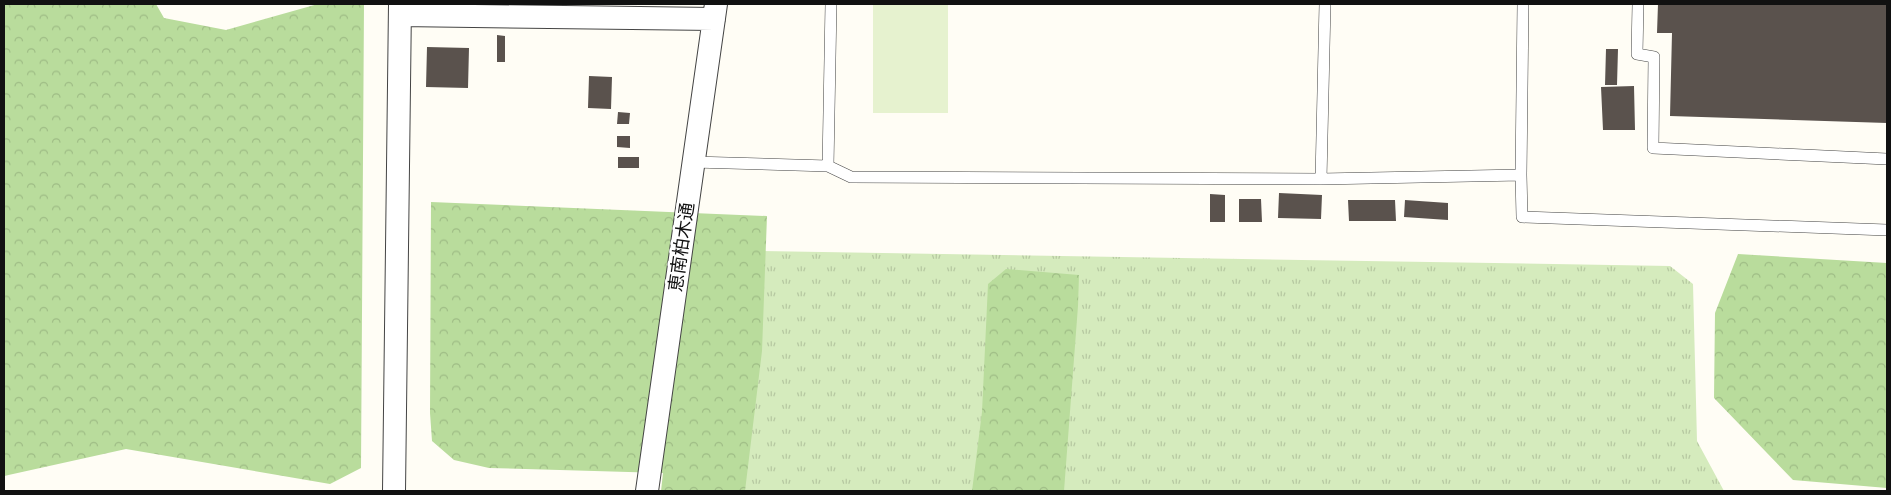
<svg xmlns="http://www.w3.org/2000/svg" width="1891" height="495" font-family="'Roboto Serif','Noto Sans JP',serif">
<style>
.grass{fill:url(#grass-tufts)}
.forest{fill:url(#forest-crowns)}
.pitch{fill:#e6f2cf}
.building{fill:#5a524d}
.lines{fill:none;stroke-linecap:round;stroke-linejoin:round}
.service-casing{stroke:#444;stroke-width:12}
.minor-casing{stroke:#444;stroke-width:24}
.service{stroke:#fff;stroke-width:11}
.minor{stroke:#fff;stroke-width:22}
.labels{text-anchor:middle;dominant-baseline:central;stroke-width:5;stroke-linejoin:round;paint-order:stroke}
.street-label{font-size:18px;fill:#111;stroke:#fff}
</style>
<defs>
<pattern id="grass-tufts" width="24" height="20" patternUnits="userSpaceOnUse" patternTransform="scale(1.25)"><rect width="24" height="20" fill="#d5ebbd"/><path d="M3 7l-1-3M5 7V3M7 7l1-3M15 17l-1-3M17 17v-4M19 17l1-3" fill="none" stroke="#b6c8a1"/></pattern>
<pattern id="forest-crowns" width="20" height="18" patternUnits="userSpaceOnUse" patternTransform="scale(1.25)"><rect width="20" height="18" fill="#b9dc9c"/><path d="M2 6a3 3 0 1 1 6 0M12 15a3 3 0 1 1 6 0" fill="none" stroke="#9ebc85"/></pattern>
</defs>
<rect width="100%" height="100%" fill="#fffdf5"/>
<path class="grass" d="M 762,251 L 1670,266 L 1693,284 L 1697,441 L 1724,491 L 735,491 Z"/>
<path class="forest" d="M 4,4 L 156,4 L 164,18 L 226,30 L 318,4 L 364,4 L 361,468 L 330,484 L 126,449 L 4,476 Z
M 431,202 L 767,216 L 762,351 L 745,491 L 661,491 L 663,473 L 489,468 L 454,460 L 432,441 L 430,413 Z
M 1738,254 L 1887,263 L 1887,488 L 1793,480 L 1714,398 L 1715,313 Z
M 1006,269 L 1079,275 L 1078,306 L 1064,491 L 972,491 L 982,412 L 988,284 Z"/>
<path class="pitch" d="M 873,4 L 948,4 L 948,113 L 873,113 Z"/>
<path class="building" d="M 1658,4 L 1887,4 L 1887,123 L 1670,116 L 1672,33 L 1657,33 Z
M 497,35 L 505,36 L 505,62 L 497,62 Z
M 427,47 L 469,48 L 468,88 L 426,87 Z
M 1606,49 L 1618,49 L 1617,85 L 1605,85 Z
M 589,76 L 612,77 L 611,109 L 588,108 Z
M 1634,86 L 1635,130 L 1603,130 L 1601,87 Z
M 618,112 L 630,113 L 629,124 L 617,124 Z
M 617,136 L 630,136 L 630,148 L 617,147 Z
M 618,157 L 639,157 L 639,168 L 618,168 Z
M 1279,193 L 1322,195 L 1321,219 L 1278,218 Z
M 1210,194 L 1225,195 L 1225,222 L 1210,222 Z
M 1239,199 L 1261,199 L 1262,222 L 1239,222 Z
M 1348,200 L 1395,200 L 1396,221 L 1349,221 Z
M 1405,200 L 1448,203 L 1448,220 L 1404,217 Z"/>
<g class="lines">
<defs>
<path id="service" d="M 1325,4 L 1321,179 L 1521,175 L 1522,217 L 1887,230
M 1638,4 L 1637,54 L 1654,57 L 1653,148 L 1887,159
M 693,162 L 828,166 L 851,177 L 1321,179
M 828,166 L 831,4
M 1521,175 L 1523,4"/>
<path id="minor" d="M 400,15 L 714,19
M 394,491 L 400,4
M 647,491 L 716,4"/>
</defs>
<use href="#service" class="service-casing"/>
<use href="#minor" class="minor-casing"/>
<use href="#service" class="service"/>
<use href="#minor" class="minor"/>
</g>
<g class="labels">
<g class="street-label">
<text transform="translate(681 247) rotate(-82)">恵南柏木通</text>
</g>
</g>
<rect width="1891" height="495" fill="none" stroke="#111111" stroke-width="10"/>
</svg>
